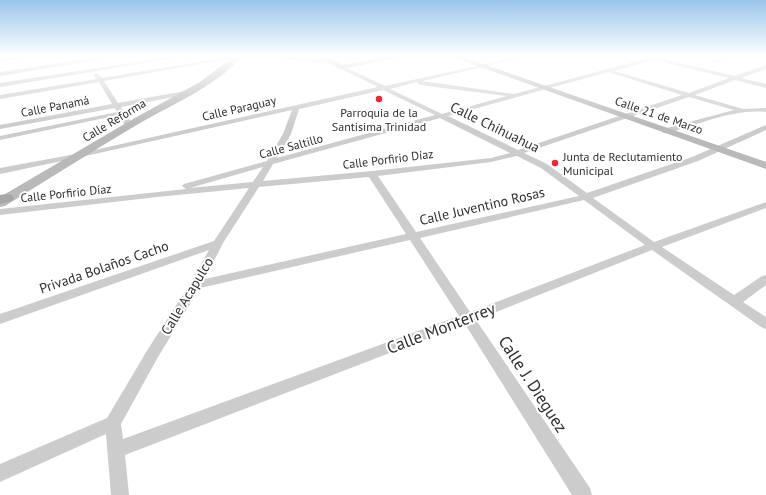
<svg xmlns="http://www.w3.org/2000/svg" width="766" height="495" font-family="'PT Sans',sans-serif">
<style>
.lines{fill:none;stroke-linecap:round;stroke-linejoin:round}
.street{fill:#ccc;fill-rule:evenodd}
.secondary{fill:#b9b9b9;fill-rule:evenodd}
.primary{fill:#a7a7a7;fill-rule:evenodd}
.poi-dot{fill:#f4232e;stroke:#fff;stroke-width:1.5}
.labels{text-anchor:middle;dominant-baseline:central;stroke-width:4;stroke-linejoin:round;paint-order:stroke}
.far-street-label{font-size:12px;fill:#2f2f2f;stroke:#fff}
.far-poi-label{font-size:12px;fill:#2f2f2f;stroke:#fff}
.street-label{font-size:14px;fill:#2f2f2f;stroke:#fff}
.near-street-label{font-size:17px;fill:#2f2f2f;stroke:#fff}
</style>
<rect width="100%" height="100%" fill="#fff"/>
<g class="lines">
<path class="street" d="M 19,56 L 34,56 L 0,62 L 0,58 Z
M 108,56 L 121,56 L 0,76 L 0,72 Z
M 175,56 L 187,56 L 0,87 L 0,83 Z
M 234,56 L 240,57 L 104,81 L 118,103 L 185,91 L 188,93 L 185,95 L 121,107 L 133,125 L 132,127 L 126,127 L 119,115 L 0,140 L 0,136 L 117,112 L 115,108 L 0,129 L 0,125 L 112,104 L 99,82 L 0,99 L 0,95 L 97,79 L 94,75 L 97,73 L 102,78 Z
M 270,56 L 287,56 L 331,60 L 334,62 L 331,64 L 273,58 Z
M 522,56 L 532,56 L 422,81 L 514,94 L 656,56 L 665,56 L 660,58 L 734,76 L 766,65 L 766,69 L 741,78 L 766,84 L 766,88 L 735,80 L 695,95 L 743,109 L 766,108 L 766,112 C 733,109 700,124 669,133 L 663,133 L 663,129 L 734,110 L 689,97 L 524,153 L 547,164 L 587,193 L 692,157 L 766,125 L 766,130 L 698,161 L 593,198 L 654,242 L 766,202 L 766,208 L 662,247 L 734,295 L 762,276 L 766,275 L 766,285 L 743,302 L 766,317 L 766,329 L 761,327 L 652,250 L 476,320 L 590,488 L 592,495 L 572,495 L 465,324 L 125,455 L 129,495 L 111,495 L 106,434 L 0,482 L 0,464 L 107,418 L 148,349 L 190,284 L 209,250 L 0,324 L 0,314 L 214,241 L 249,188 L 157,197 L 0,215 L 0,209 L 186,189 L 182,186 L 184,184 L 267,161 L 283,134 L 292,110 L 81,157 L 0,174 L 0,168 L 81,153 L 378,87 L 339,68 L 338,67 L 341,65 L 385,86 ZM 654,60 L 729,78 L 689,93 L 614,71 ZM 608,72 L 682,95 L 518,150 L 448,116 ZM 417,82 L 420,85 L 507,96 L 442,114 L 390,89 ZM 383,90 L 435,115 L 277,158 L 291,134 L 299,109 ZM 440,118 L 510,153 L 491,158 L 372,171 L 263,181 L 273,164 ZM 517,156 L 541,168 L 579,196 L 416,232 L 378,176 L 491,162 ZM 263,167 L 253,182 L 189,188 L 190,188 ZM 369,177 L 406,234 L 205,279 L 223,243 L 259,187 ZM 584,200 L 645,245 L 470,312 L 420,238 ZM 410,240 L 459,316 L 123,439 L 121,424 L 158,357 L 200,288 Z
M 726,56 L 734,56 L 715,63 L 710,62 Z"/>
<path class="secondary" d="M 234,56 L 242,56 C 217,86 173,104 140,123 C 94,150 50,178 5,206 L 0,207 L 0,197 L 133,119 L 200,82 Z
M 317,56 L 325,56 L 342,65 L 386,56 L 401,56 L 397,58 L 341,69 Z
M 450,56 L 460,56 L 766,162 L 766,169 Z"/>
<path class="primary" d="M 7,194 L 12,195 L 14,198 L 12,201 L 0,204 L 0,195 Z"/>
</g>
<linearGradient id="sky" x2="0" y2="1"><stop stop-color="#9ac5eb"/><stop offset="0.45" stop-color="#fff"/><stop offset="1" stop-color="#fff" stop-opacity="0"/></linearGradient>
<rect width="766" height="125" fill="url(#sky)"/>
<g class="poi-dot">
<circle cx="379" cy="99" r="4"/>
<circle cx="555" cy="163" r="4"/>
</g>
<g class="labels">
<g class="far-street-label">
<text transform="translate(55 106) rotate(-11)">Calle Panamá</text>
<text transform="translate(239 108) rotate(-13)">Calle Paraguay</text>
<text transform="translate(659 115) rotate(19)">Calle 21 de Marzo</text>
<text transform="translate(114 120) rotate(-31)">Calle Reforma</text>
<text transform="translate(291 146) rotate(-15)">Calle Saltillo</text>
<text transform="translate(388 159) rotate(-7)">Calle Porfirio Díaz</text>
<text transform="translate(66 193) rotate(-6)">Calle Porfirio Díaz</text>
</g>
<g class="far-poi-label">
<text x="379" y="112">Parroquia de la<tspan x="379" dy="14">Santisima Trinidad</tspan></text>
<text x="563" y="156" text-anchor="start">Junta de Reclutamiento<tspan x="563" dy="14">Municipal</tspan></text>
</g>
<g class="street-label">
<text transform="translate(495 127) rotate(26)">Calle Chihuahua</text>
<text transform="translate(482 206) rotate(-13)">Calle Juventino Rosas</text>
<text transform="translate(104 267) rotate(-19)">Privada Bolaños Cacho</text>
<text transform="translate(187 296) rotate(-59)">Calle Acapulco</text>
</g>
<g class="near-street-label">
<text transform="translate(441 328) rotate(-21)">Calle Monterrey</text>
<text transform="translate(533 384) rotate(57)">Calle J. Dieguez</text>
</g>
</g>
</svg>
